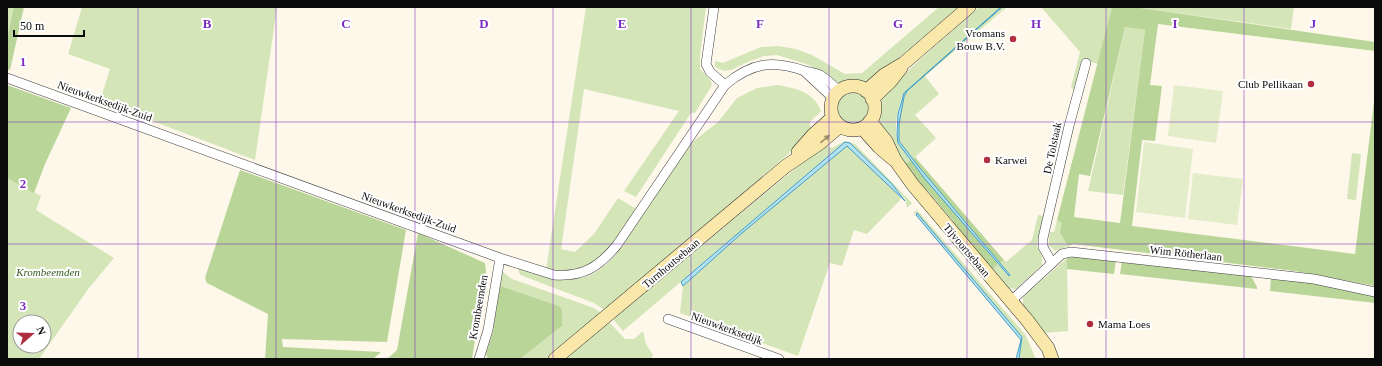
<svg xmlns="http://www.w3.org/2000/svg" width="1382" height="366" font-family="'Times New Roman',serif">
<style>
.green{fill:#d4e5b8;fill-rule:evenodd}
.forest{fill:#bad598;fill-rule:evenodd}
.pitch{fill:#e4edc9}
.water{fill:#b3e1f1;stroke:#3f9cc3}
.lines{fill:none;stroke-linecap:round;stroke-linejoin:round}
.street-casing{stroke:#3e3e3e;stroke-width:10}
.secondary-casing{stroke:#2d2d2d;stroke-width:14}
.street{stroke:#fff;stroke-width:9}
.secondary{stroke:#f9e8aa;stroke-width:13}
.oneway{fill:#9a906a}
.grid{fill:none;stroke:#7b2cbf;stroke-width:1;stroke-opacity:0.55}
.poi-dot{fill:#b12e41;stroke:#fff;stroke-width:1.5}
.labels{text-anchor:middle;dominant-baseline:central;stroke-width:4;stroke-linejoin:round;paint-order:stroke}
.poi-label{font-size:11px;fill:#0b0b0b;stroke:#fff;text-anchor:end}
.street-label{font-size:11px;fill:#0b0b0b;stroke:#fff}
.park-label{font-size:11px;font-style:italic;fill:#345e21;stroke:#fff}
.grid-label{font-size:13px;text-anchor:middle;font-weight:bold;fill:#7b2cbf;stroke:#fff;stroke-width:4;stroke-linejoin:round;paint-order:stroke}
</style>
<rect width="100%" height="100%" fill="#fef8eb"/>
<path class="green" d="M 7,7 L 23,7 L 7,64 Z
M 82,7 L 277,7 L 255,160 L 100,101 L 110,69 L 68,54 Z
M 586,7 L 706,7 L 700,56 L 700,69 L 711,81 L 712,85 L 695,113 L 691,113 L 636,197 L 624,191 L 679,111 L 584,89 L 561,249 L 575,252 L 594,234 L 618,198 L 636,209 C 609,249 600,274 546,270 Z
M 939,7 L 959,7 L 870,82 L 866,84 L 839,83 L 809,65 L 777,55 L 764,56 L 750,61 L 731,70 L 724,71 L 715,67 L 715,61 L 723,63 L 761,47 L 778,46 L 796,49 L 812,55 L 845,74 L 862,73 Z
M 979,7 L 1001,7 L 977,29 L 1002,7 L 1007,7 L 925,76 L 939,94 L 915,115 L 936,138 L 913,159 C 909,154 902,147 899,141 C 895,130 902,101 907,91 L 939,62 L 904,93 C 898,104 893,129 898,142 C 900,148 907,154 911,160 L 904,165 L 877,121 L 880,99 L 914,65 Z
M 1041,7 L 1112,7 L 1098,64 L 1083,60 L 1075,92 L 1071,87 L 1080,52 Z
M 1134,7 L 1294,7 L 1291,29 Z
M 1125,27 L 1145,30 L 1123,195 L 1088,191 Z
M 777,85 C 796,88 814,92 821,111 L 810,122 L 810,126 L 813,130 L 786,156 L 606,311 L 594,303 L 520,275 L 517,266 C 557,279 585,292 617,253 L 690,144 L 718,122 L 737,98 L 757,88 Z
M838 108a15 15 0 1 1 30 0a15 15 0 1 1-30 0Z
M 845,141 L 855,144 L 912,203 L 907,208 L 905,199 L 892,184 L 850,143 L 845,142 L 623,331 L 613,319 L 825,144 L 832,148 Z
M 847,146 L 888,183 L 901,199 L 867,234 L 854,230 L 842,266 L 830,263 L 798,356 L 680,313 L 683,286 L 742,233 Z
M 1352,153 L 1361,154 L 1356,200 L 1347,199 Z
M 7,178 L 41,196 L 36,210 L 114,258 L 89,288 L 39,359 L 7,359 ZM 20,322 L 44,322 L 44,346 L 20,346 Z
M 917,210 L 1025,334 L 1036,359 L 1019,359 L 1022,337 L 917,214 L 913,213 Z
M 1038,215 L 1044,216 L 1037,246 L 1042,257 L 1042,265 L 1016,289 L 1006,288 L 992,270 L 998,264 L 1009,276 L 1010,275 L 1000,263 L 1004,260 L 1006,262 L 1032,240 Z
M 1057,220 L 1062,222 L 1066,243 L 1069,246 L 1055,251 L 1050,246 L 1048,247 L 1050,232 L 1054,232 Z
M 1067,258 L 1068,331 L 1043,333 L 1023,307 L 1023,297 Z
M 500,270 L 512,279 L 594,308 L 603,314 L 547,359 L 520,359 L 562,326 L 562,309 L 559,306 L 498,285 Z
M 609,322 L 625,339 L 634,339 L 643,331 L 646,344 L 653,355 L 651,359 L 563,359 Z"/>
<path class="forest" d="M 14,7 L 24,7 L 10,70 L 7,69 L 7,40 Z
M 1112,7 L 1134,7 L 1375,42 L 1375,51 L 1158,24 L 1150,85 L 1162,86 L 1155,141 L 1142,140 L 1132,226 L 1355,254 L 1375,94 L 1375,286 L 1295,271 L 1073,244 L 1069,246 L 1066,243 L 1060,232 L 1062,223 L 1057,220 ZM 1125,27 L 1145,30 L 1120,223 L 1074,217 L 1079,174 L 1090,176 Z
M 7,85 L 71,108 L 45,164 L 34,193 L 7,178 Z
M 915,157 L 1004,260 L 1000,263 L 919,167 L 913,159 Z
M 911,160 L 998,264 L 992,270 L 952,224 L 954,222 L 927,190 L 925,192 L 904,165 Z
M 240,170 L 406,230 L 387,342 L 282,339 L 283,347 L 381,352 L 373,359 L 265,359 L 268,314 L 207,283 L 205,278 Z
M 418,233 L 485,263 L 486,271 L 472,359 L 387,359 L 397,350 Z
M 1080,256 L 1116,261 L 1114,274 L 1067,269 L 1067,258 Z
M 1122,261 L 1251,276 L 1257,287 L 1257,289 L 1120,274 Z
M 1271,278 L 1315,283 L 1375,296 L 1375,303 L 1270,291 Z
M 498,285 L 559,306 L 562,309 L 562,326 L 520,359 L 488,359 L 486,354 L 493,332 Z"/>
<path class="pitch" d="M 1174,85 L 1223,91 L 1216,143 L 1168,136 Z
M 1144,142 L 1193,149 L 1185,218 L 1136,212 Z
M 1193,173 L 1243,179 L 1237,225 L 1188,219 Z"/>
<path class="water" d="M 1001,7 L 1002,7 L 907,91 L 904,97 L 899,124 L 899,141 L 919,167 L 1010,275 L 1009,276 L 925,179 L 898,143 L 897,135 L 898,114 L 904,93 Z
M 845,142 L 850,143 L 892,184 L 905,201 L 847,146 L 742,233 L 683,286 L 681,282 Z
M 917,213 L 1022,337 L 1019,359 L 1016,359 L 1021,340 L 916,215 Z"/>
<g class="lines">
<defs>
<path id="street" d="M 714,7 L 706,64 L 710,72 L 725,85
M 804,71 L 833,98
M 7,78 L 500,258 L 554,275 C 583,277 599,267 617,245 L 725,85 C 752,62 773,60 805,71 C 810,72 816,73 820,75 C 827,79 833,86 840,91
M 1052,263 L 1043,247 L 1043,238 L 1069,126 L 1086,63
M 1011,301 L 1062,254 L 1071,252 L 1314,279 L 1375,292
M 668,319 L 779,359
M 479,359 L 488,330 L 500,258"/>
<path id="secondary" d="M831 108a22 22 0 1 1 44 0a22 22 0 1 1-44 0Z
M 866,91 L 884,75 L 904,63 L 969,7
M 872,99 L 890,82 L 901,68
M 870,121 L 886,141 L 895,160 L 913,185 L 1027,320 L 1048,348 L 1052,359
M 862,128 L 879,147 L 893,159
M 798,152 L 813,135 L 833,117
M 555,359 L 786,166 L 820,143 L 840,126"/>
</defs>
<use href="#street" class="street-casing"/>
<use href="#secondary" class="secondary-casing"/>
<use href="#street" class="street"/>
<use href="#secondary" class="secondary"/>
</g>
<defs><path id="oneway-solid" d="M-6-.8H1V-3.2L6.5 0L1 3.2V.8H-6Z"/></defs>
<use class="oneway" href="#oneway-solid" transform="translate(825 139) rotate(-40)"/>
<path class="grid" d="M 138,7 L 138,359M 276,7 L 276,359M 415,7 L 415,359M 553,7 L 553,359M 691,7 L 691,359M 829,7 L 829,359M 967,7 L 967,359M 1106,7 L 1106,359M 1244,7 L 1244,359M 7,122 L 1375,122M 7,244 L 1375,244"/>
<g class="poi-dot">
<circle cx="1013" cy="39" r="4"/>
<circle cx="1311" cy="84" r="4"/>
<circle cx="987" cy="160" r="4"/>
<circle cx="1090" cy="324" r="4"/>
</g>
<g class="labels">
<g class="poi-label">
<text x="1005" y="33">Vromans<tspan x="1005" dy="13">Bouw B.V.</tspan></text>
<text x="1303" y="84">Club Pellikaan</text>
<text x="995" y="160" text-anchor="start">Karwei</text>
<text x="1098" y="324" text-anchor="start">Mama Loes</text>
</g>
<g class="street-label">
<text transform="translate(105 101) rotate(20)">Nieuwkerksedijk-Zuid</text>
<text transform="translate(1052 148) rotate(-78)">De Tolstaak</text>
<text transform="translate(409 212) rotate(20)">Nieuwkerksedijk-Zuid</text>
<text transform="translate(967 250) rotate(50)">Tijvoortsebaan</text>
<text transform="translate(1186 253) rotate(6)">Wim Rötherlaan</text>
<text transform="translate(671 263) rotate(-40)">Turnhoutsebaan</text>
<text transform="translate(478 307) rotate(-80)">Krombeemden</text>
<text transform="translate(727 328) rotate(20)">Nieuwkerksedijk</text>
</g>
<g class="park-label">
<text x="48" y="272">Krombeemden</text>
</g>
</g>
<g class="grid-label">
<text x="207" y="28">B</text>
<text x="346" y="28">C</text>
<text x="484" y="28">D</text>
<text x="622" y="28">E</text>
<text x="760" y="28">F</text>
<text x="898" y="28">G</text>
<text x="1036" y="28">H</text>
<text x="1175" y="28">I</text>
<text x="1313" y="28">J</text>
<text x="23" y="66">1</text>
<text x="23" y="188">2</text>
<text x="23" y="310">3</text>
</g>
<rect width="1382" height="366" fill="none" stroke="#0b0b0b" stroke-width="16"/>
<g transform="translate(32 334) rotate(70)"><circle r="19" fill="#ffffff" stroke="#9d9d9d"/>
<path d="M0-3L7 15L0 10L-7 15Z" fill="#b12e41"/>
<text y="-6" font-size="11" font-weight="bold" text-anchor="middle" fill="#0b0b0b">N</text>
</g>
<path d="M14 30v6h70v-6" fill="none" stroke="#0b0b0b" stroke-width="2"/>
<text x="20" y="30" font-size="12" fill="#0b0b0b" stroke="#ffffff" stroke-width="3" paint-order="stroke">50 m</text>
</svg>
